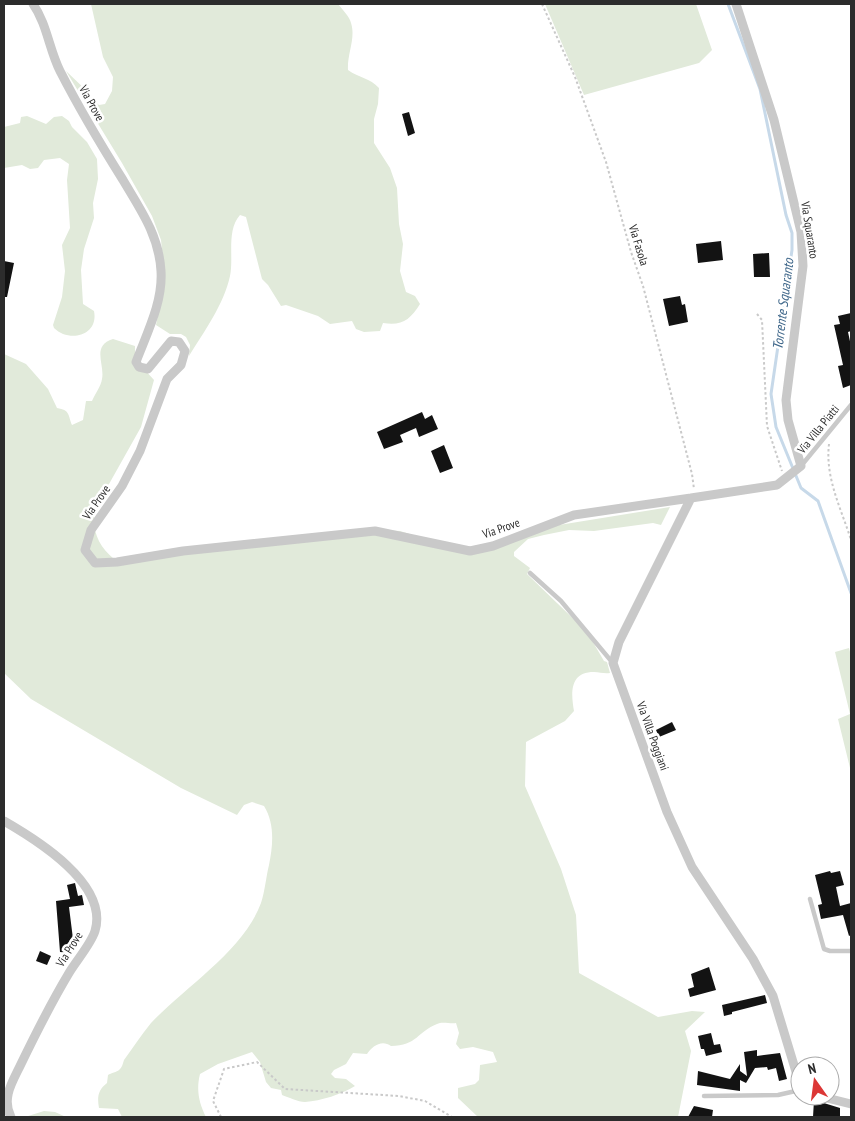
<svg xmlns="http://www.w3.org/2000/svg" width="855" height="1121" font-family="'PT Sans Narrow',sans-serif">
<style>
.green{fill:#e1eada}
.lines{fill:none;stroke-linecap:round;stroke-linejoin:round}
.stream{stroke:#c7d9e9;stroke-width:3}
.building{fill:#131313}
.path{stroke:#c9c9c9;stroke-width:2;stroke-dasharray:2.5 2.5;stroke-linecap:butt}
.service{stroke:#c9c9c9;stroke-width:4.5}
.minor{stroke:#c9c9c9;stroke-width:9}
.labels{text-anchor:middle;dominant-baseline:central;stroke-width:5;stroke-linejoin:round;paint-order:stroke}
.street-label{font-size:12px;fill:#2c2c2c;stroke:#fff}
.water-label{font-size:14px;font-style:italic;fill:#3f678a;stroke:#fff}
</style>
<rect width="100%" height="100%" fill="#fff"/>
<path class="green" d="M 91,4 L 338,4 C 342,9 350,17 351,23 C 356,38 347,54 348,70 C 359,78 370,78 379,88 L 378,104 L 374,119 L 374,143 L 390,168 L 397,188 L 399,224 L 403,244 L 400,271 L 406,292 L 415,296 L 420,304 C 410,320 402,326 383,323 L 380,331 L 364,332 L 356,329 L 352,321 L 330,324 L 318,316 L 286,305 L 281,306 L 268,285 L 262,279 L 246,217 L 240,215 C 226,231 234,257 230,276 C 224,304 204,332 189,356 L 190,345 L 186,337 L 181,334 L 170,334 L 156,325 L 165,280 L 161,240 L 152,216 L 122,163 L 66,71 L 88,92 L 95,102 L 99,105 L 105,104 L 112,91 L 113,77 L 103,57 Z
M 545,4 L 696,4 L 712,50 L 699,63 L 584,95 Z
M 27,116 L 46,124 L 54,117 L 62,116 L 69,121 L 72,127 L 87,142 L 97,159 L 98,179 L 93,203 L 94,218 L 84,249 L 81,270 L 83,304 L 94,311 C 99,336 69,343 54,328 L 53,325 L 62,297 L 65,271 L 62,245 L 70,228 L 67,180 L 69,164 L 60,158 L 44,160 L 38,168 L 30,169 L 22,165 L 4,168 L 4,127 L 20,123 L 21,117 Z
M 113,339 L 135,346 L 135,359 L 154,380 L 141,427 L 95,509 C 91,529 98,546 114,559 L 382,530 L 400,531 L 473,553 L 559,525 L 670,507 L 661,525 L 653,523 L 594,531 L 569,530 L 544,535 L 528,539 L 514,552 L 514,556 L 530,568 L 527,574 L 587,632 L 604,661 L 607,662 L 610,673 C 604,674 600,672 594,672 C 569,672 571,694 574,711 L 565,721 L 526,742 L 525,786 L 561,869 L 576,915 L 579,973 L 658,1017 L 692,1011 L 705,1012 L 685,1031 L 691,1051 L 678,1117 L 478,1117 L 458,1098 L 458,1088 L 475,1084 L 479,1080 L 480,1065 L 497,1062 L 493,1052 L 473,1047 L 460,1049 L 456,1044 L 459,1033 L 456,1023 C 450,1024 442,1021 437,1024 C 418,1031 417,1046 391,1046 C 382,1039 372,1046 367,1054 L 353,1053 L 346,1064 L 334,1070 L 331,1074 L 335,1078 L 346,1079 L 355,1086 C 342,1094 321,1101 305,1102 C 298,1102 288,1097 282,1095 L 281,1090 L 271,1088 L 266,1082 L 260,1062 L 252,1052 L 218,1064 L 200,1074 C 196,1090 199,1103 206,1117 L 122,1117 L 118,1109 L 99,1108 C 97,1097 98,1090 107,1083 L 108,1075 C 111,1073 117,1072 119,1070 C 122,1068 123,1063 124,1060 C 133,1048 141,1035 151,1023 C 185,987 244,950 261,903 C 265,891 266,877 269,865 C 273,845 275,824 264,806 L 252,802 L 244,805 L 237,815 L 181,788 L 31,699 L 4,673 L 4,354 L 26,364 L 48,389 L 57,408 C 70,410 68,415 72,425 L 83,420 L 86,401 L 92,401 C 95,394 101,386 102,379 C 105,364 91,346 113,339 Z
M 849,648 L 851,656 L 851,772 L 838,719 L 850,714 L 835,652 Z
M 44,1111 L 55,1112 L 66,1117 L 25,1117 Z"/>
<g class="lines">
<path class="stream" d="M 728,4 L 760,89 L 786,215 L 792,233 L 792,250 L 771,394 L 776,427 L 801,488 L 818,501 L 851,593"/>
</g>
<path class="building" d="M 409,112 L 415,133 L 408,136 L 402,114 Z
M 721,241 L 723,260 L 698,263 L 696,244 Z
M 769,253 L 770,277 L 754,277 L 753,254 Z
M 4,261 L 14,263 L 7,297 L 4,297 Z
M 680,296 L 682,305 L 685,304 L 688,322 L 669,326 L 663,299 Z
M 851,313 L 851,331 L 848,332 L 851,346 L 851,385 L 843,388 L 838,366 L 843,365 L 834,325 L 840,324 L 838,316 Z
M 422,412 L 425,419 L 432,415 L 438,429 L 419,437 L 416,428 L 400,435 L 403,442 L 384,449 L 377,432 Z
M 444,445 L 453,468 L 440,473 L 431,451 Z
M 672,722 L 676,730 L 659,737 L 656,730 Z
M 830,871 L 831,873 L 840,871 L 844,885 L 836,887 L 840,906 L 851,903 L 851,935 L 849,936 L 843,915 L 821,919 L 818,905 L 822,904 L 815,875 Z
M 75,883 L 78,896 L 82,895 L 84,905 L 69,907 L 73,939 L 71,953 L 60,952 L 56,901 L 70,899 L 67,885 Z
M 40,951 L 51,956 L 47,965 L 36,961 Z
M 709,967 L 716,990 L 690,997 L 688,989 L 694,987 L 691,974 Z
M 765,995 L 767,1003 L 732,1012 L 732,1014 L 724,1016 L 722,1005 Z
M 711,1033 L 714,1045 L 720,1044 L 722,1052 L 706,1056 L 704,1049 L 701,1049 L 698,1036 Z
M 757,1050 L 757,1056 L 780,1053 L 787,1079 L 779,1081 L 776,1068 L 768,1070 L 767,1067 L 755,1068 L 746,1083 L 740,1080 L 740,1091 L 697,1085 L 698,1071 L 730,1079 L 740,1064 L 740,1071 L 747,1076 L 744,1052 Z
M 814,1100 L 840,1108 L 840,1117 L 813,1117 Z
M 694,1106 L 713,1110 L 712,1117 L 688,1117 Z"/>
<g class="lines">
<path class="path" d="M 542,4 L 575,77 L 606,162 L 631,252 L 643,286 L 692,474 L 694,489
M 757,314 L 762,320 L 767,426 L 782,471
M 829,444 C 825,478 841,508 851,540
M 221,1117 L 213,1101 L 224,1069 L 257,1062 L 285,1089 L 399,1096 L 425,1101 L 452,1117"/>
<path class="service" d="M 801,466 L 851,405
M 530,573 L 561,601 L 612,662
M 810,899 L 824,949 L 830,951 L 851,951
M 704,1096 L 778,1095 L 800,1090"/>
<path class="minor" d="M 33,4 C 47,24 49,49 60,71 C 79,108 101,145 123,180 C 140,209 159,235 161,271 C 163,302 147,333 136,362 L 139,367 L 148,369 L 171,341 L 179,342 L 185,351 L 181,365 L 167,379 L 140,451 L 122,486 L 91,530 L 85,550 L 95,563 L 117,562 L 183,551 L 375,531 L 470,551 L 493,546 L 574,515 L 691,498
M 736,4 L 774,120 L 801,232 L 803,266 L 786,400 L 788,420 L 801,466 L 777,485 L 691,498 L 619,642 L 613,663 L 667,812 L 692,867 L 753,959 L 773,996 L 800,1085
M 4,821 C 37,840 109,884 95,931 C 91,944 76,961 69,973 C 51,1003 36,1033 21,1064 C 13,1081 1,1098 11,1117
M 819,1096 L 851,1104"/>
</g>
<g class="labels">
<g class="street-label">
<text transform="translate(92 103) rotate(61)">Via Prove</text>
<text transform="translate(810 230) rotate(81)">Via Squaranto</text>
<text transform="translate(639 245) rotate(73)">Via Fasola</text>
<text transform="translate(818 429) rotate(-51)">Via Villa Piatti</text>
<text transform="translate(96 502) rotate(-55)">Via Prove</text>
<text transform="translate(501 528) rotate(-19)">Via Prove</text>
<text transform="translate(653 736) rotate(70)">Via Villa Poggiani</text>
<text transform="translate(69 949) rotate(-58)">Via Prove</text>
</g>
<g class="water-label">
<text transform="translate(783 304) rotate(-83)">Torrente Squaranto</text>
</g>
</g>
<rect width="855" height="1121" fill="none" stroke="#2c2c2c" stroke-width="10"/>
<g transform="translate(815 1081) rotate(346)"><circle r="24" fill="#ffffff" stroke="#ababab"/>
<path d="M0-4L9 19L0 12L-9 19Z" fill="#dc3736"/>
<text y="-8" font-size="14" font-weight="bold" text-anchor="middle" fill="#2c2c2c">N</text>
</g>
</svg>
